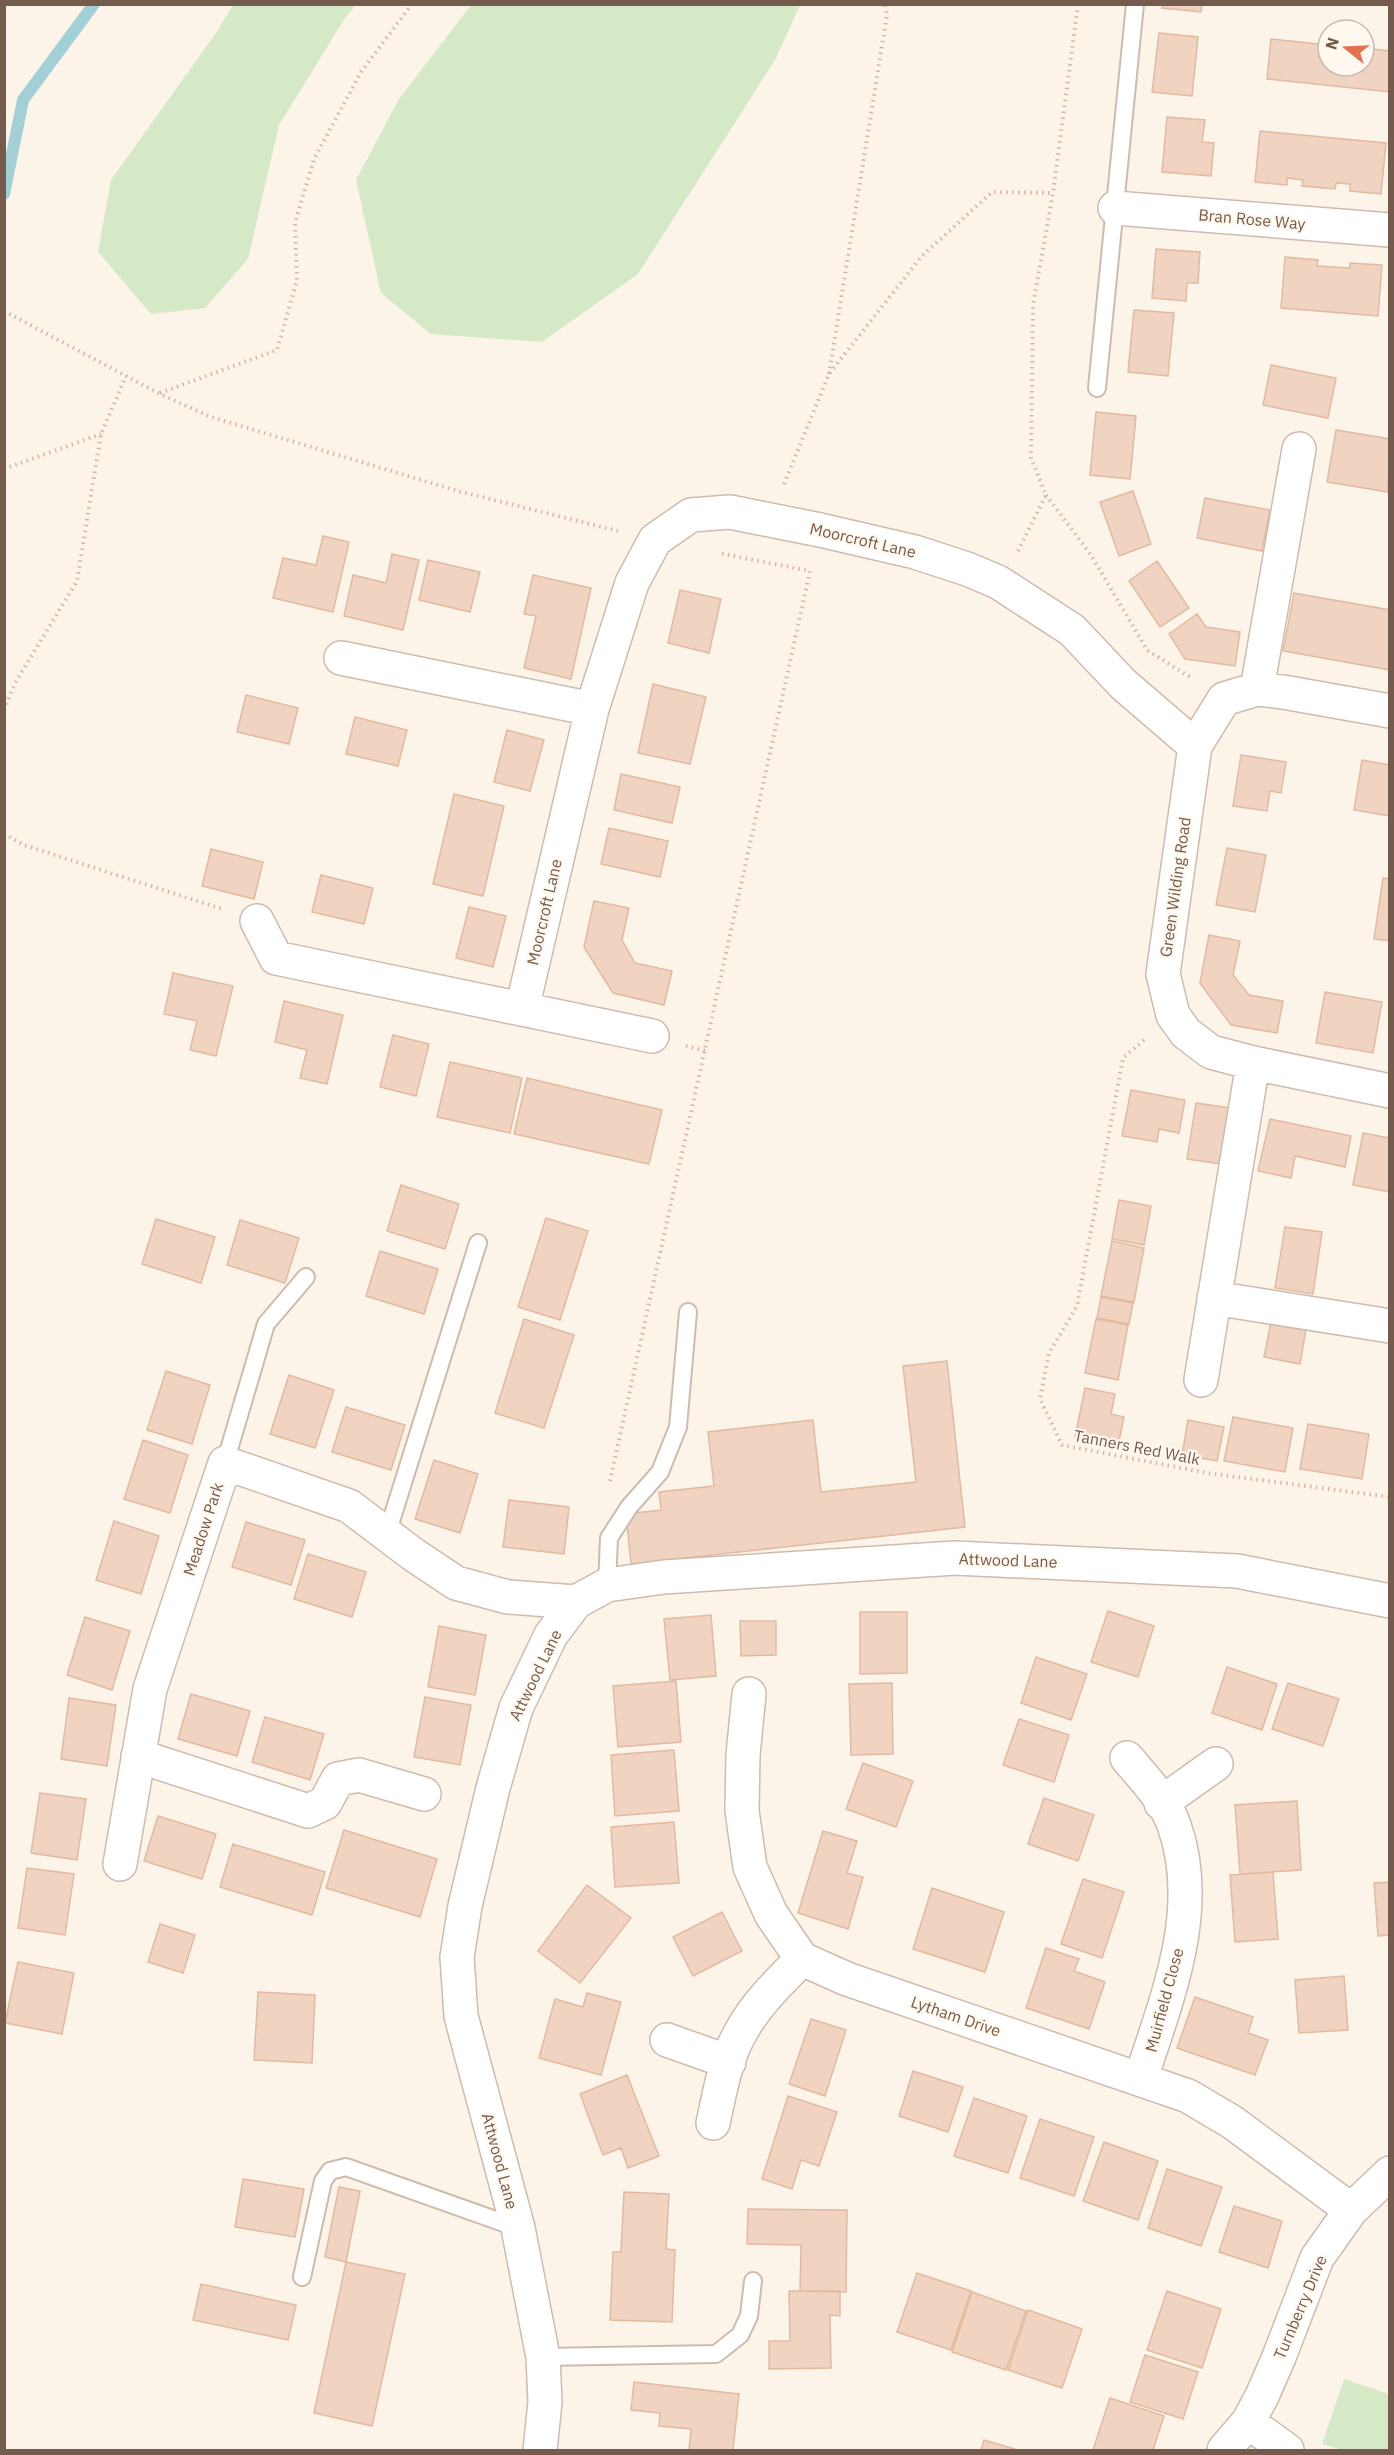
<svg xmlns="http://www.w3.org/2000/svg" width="1394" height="2455" font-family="'IBM Plex Sans',sans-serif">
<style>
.green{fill:#d5e9c6}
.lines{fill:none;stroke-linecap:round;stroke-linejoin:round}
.stream{stroke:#a3cfd7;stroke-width:12}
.building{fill:#f0d3c0;stroke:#e2baa1;stroke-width:1.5}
.lane-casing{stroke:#cdbcae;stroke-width:20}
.street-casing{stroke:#cdbcae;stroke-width:36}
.path{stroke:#d6b6a3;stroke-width:4;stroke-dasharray:1.5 4.5;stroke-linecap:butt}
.lane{stroke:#fff;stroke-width:16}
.street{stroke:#fff;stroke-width:33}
.labels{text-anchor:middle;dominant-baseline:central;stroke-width:4.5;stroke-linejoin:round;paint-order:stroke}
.street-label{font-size:16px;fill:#755b4c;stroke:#fef8ee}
</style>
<rect width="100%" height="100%" fill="#fcf4e8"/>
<path class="green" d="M 472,4 L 800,5 L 775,60 L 638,274 L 542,342 L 431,334 L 381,293 L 356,180 L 399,99 Z
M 233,5 L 356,5 L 345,18 L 279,125 L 248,259 L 205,308 L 151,314 L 98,252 L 111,180 L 218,30 Z
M 1344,2379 L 1389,2394 L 1389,2450 L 1343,2450 L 1322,2444 Z"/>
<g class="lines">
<path class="stream" d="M 4,194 L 23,100 L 94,4"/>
</g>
<path class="building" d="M 1163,4 L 1202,4 L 1201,12 L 1162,8 Z
M 1159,33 L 1198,37 L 1192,96 L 1152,92 Z
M 1271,39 L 1328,45 L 1328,66 L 1364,66 L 1364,48 L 1390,51 L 1390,92 L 1267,79 Z
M 1167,117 L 1205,120 L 1202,142 L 1214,143 L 1211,176 L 1162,172 Z
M 1260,131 L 1386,143 L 1381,194 L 1350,191 L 1350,184 L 1336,183 L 1335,189 L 1302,186 L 1303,180 L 1287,178 L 1287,185 L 1255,182 Z
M 1156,249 L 1200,252 L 1198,283 L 1187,283 L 1186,301 L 1152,298 Z
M 1285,257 L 1318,260 L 1317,266 L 1350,268 L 1350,263 L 1382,265 L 1378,316 L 1281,308 Z
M 1134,310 L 1174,313 L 1168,376 L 1128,372 Z
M 1271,365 L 1336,378 L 1328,418 L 1263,405 Z
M 1096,412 L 1136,416 L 1130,479 L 1090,475 Z
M 1336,430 L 1390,439 L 1388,492 L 1327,482 Z
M 1133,491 L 1151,544 L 1119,556 L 1100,502 Z
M 1205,498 L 1270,510 L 1262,551 L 1197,538 Z
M 323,536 L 349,542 L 333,612 L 273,598 L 283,558 L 316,565 Z
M 392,554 L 419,560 L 403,630 L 344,616 L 353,575 L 386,583 Z
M 428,560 L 480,572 L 470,612 L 419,600 Z
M 1157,561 L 1189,608 L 1160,627 L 1129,581 Z
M 533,575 L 591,588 L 571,679 L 524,668 L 536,616 L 524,614 Z
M 680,590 L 721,599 L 709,653 L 668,643 Z
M 1294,593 L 1390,610 L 1390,670 L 1283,651 Z
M 1197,614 L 1206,627 L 1240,632 L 1235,666 L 1185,659 L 1169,634 Z
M 653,684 L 706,697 L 690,764 L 638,753 Z
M 246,695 L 298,708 L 289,744 L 237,732 Z
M 355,717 L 407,730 L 398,766 L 346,754 Z
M 507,730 L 544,740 L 530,791 L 494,782 Z
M 1241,755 L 1286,762 L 1281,793 L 1270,791 L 1267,811 L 1233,806 Z
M 1362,760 L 1390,765 L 1390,816 L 1354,810 Z
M 621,774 L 680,787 L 672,823 L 614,810 Z
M 454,794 L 504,806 L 483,896 L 433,884 Z
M 609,828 L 668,841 L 660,877 L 601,864 Z
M 1227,848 L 1266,855 L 1255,912 L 1216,905 Z
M 211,849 L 263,862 L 254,899 L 202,886 Z
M 321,875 L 373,888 L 364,924 L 312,912 Z
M 1383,878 L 1390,879 L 1390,941 L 1374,939 Z
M 594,901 L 629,908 L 622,940 L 635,963 L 672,971 L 664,1005 L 613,993 L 584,947 Z
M 469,907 L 506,916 L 493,967 L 456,958 Z
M 1209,935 L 1240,941 L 1233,975 L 1249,995 L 1283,1001 L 1277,1033 L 1231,1025 L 1200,983 Z
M 173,973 L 233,986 L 216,1056 L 190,1050 L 197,1021 L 164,1014 Z
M 1325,992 L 1382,1002 L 1373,1053 L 1316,1043 Z
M 284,1001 L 343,1015 L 327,1084 L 300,1078 L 307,1050 L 275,1042 Z
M 393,1035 L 429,1044 L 416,1096 L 380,1087 Z
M 450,1062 L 522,1078 L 510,1133 L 437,1117 Z
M 527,1078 L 662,1110 L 649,1164 L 514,1134 Z
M 1131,1090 L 1185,1100 L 1179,1133 L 1159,1129 L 1157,1142 L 1122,1136 Z
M 1196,1103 L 1230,1108 L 1221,1164 L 1187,1159 Z
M 1270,1119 L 1351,1136 L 1345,1167 L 1295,1156 L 1291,1178 L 1258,1171 Z
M 1363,1133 L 1390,1138 L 1390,1192 L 1353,1185 Z
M 401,1185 L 459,1204 L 445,1249 L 387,1231 Z
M 1119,1200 L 1151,1206 L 1144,1245 L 1112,1239 Z
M 546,1218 L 588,1231 L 560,1320 L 518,1307 Z
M 156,1219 L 215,1237 L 201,1283 L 142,1264 Z
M 240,1220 L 299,1238 L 285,1283 L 227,1265 Z
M 1285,1227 L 1322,1232 L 1313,1294 L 1275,1288 Z
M 1112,1241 L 1144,1248 L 1134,1302 L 1101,1296 Z
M 380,1251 L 438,1269 L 424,1314 L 366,1296 Z
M 1101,1297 L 1133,1303 L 1129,1324 L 1097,1318 Z
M 524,1319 L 574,1335 L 544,1428 L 495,1413 Z
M 1096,1319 L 1128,1325 L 1118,1380 L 1085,1373 Z
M 1271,1322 L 1306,1329 L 1300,1364 L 1264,1357 Z
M 947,1361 L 965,1527 L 631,1564 L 626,1514 L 661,1510 L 659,1492 L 714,1486 L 708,1432 L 813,1420 L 821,1492 L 916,1482 L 903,1366 Z
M 166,1371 L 210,1385 L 192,1444 L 147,1430 Z
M 289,1375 L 334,1390 L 315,1448 L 270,1434 Z
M 1085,1388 L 1115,1394 L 1111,1414 L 1124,1417 L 1118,1446 L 1075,1437 Z
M 346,1407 L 405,1425 L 391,1470 L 332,1452 Z
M 1233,1417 L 1293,1428 L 1285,1472 L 1224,1461 Z
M 1188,1420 L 1224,1427 L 1217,1461 L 1182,1455 Z
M 1308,1424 L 1369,1434 L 1362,1479 L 1300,1469 Z
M 143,1440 L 188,1455 L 170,1513 L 124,1499 Z
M 434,1460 L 478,1474 L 460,1533 L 415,1519 Z
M 509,1500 L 569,1507 L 564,1554 L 503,1547 Z
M 114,1521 L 159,1536 L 141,1594 L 96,1580 Z
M 246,1522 L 305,1540 L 291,1585 L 232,1567 Z
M 308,1554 L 366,1572 L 352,1617 L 294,1599 Z
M 1108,1611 L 1154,1626 L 1138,1677 L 1091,1662 Z
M 860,1612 L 907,1612 L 907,1673 L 860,1674 Z
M 711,1615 L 716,1676 L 670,1680 L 664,1619 Z
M 85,1617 L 130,1631 L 112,1690 L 67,1675 Z
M 740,1621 L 776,1621 L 776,1655 L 741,1656 Z
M 439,1626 L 486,1635 L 475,1695 L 428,1687 Z
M 1036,1657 L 1087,1674 L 1071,1720 L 1021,1703 Z
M 1227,1667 L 1277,1684 L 1262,1730 L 1212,1713 Z
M 676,1681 L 681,1742 L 618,1747 L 613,1686 Z
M 892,1683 L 893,1754 L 851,1755 L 849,1684 Z
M 1288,1683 L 1339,1699 L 1323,1746 L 1272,1729 Z
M 191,1694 L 250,1711 L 237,1756 L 178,1739 Z
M 425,1697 L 471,1705 L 460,1765 L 414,1757 Z
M 69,1698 L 116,1705 L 107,1766 L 61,1759 Z
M 265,1717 L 324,1734 L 310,1780 L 252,1762 Z
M 1019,1719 L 1069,1735 L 1054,1782 L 1003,1765 Z
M 674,1750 L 679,1811 L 615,1816 L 611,1755 Z
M 863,1763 L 913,1781 L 896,1827 L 846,1809 Z
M 40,1793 L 86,1799 L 77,1860 L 31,1853 Z
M 1044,1798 L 1094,1815 L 1078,1861 L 1028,1844 Z
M 1297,1801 L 1301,1870 L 1240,1874 L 1235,1805 Z
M 158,1816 L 216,1834 L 202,1879 L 144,1861 Z
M 674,1822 L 679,1883 L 615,1887 L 611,1827 Z
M 344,1830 L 437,1859 L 420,1917 L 326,1888 Z
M 823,1831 L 857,1841 L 847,1873 L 863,1877 L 848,1929 L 798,1913 Z
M 233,1844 L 325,1872 L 312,1915 L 220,1887 Z
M 27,1868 L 74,1874 L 65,1935 L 18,1928 Z
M 1273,1872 L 1278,1939 L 1235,1942 L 1230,1875 Z
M 1083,1879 L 1124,1892 L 1102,1958 L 1061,1944 Z
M 1390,1882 L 1390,1935 L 1378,1936 L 1374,1883 Z
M 587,1885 L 631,1918 L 580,1983 L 538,1951 Z
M 932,1888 L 1004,1912 L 985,1972 L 913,1949 Z
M 722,1912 L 742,1951 L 693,1976 L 673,1937 Z
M 160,1924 L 195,1935 L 183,1973 L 148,1962 Z
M 1046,1948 L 1079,1959 L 1074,1971 L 1105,1982 L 1089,2029 L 1026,2008 Z
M 18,1962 L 74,1973 L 62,2034 L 5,2023 Z
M 1344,1976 L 1348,2030 L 1299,2033 L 1295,1980 Z
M 258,1992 L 315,1995 L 312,2063 L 254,2060 Z
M 587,1993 L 621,2002 L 601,2075 L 539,2058 L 555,1999 L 583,2007 Z
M 1195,1997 L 1253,2017 L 1248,2033 L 1268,2040 L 1255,2075 L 1177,2048 Z
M 811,2019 L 846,2030 L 825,2096 L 789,2084 Z
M 913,2071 L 963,2087 L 948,2132 L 899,2116 Z
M 627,2075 L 659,2156 L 628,2168 L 621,2148 L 603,2155 L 580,2094 Z
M 788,2096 L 837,2112 L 819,2166 L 801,2160 L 792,2189 L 762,2179 Z
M 974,2098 L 1027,2116 L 1008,2173 L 954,2156 Z
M 1040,2119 L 1094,2137 L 1074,2196 L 1020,2178 Z
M 1104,2142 L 1158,2161 L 1138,2220 L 1083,2201 Z
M 1167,2169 L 1222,2187 L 1201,2246 L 1148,2228 Z
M 243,2179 L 304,2189 L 295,2237 L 235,2227 Z
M 339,2187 L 360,2191 L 346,2262 L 325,2257 Z
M 624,2192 L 669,2194 L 666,2249 L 675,2250 L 672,2322 L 610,2320 L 613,2252 L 621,2252 Z
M 1234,2206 L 1282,2221 L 1268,2268 L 1219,2252 Z
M 748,2209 L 847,2210 L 846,2292 L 800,2291 L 801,2245 L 747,2244 Z
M 346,2262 L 405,2274 L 372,2426 L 314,2413 Z
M 917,2273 L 971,2291 L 951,2350 L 897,2332 Z
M 201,2284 L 296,2305 L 288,2340 L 193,2320 Z
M 789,2291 L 840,2291 L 840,2316 L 830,2315 L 831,2368 L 769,2369 L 769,2341 L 790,2341 Z
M 1167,2291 L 1221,2309 L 1202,2368 L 1147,2350 Z
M 972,2292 L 1026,2311 L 1006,2370 L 952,2352 Z
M 1028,2310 L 1082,2329 L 1062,2388 L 1008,2370 Z
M 1145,2355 L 1198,2372 L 1183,2419 L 1130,2402 Z
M 634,2382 L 739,2394 L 733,2450 L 689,2450 L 691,2429 L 659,2426 L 660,2413 L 631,2410 Z
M 1110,2398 L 1164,2416 L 1153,2450 L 1093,2450 Z
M 984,2440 L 1018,2450 L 981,2450 Z"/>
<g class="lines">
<defs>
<path id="lane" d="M 1097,388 L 1135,4
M 225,1463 L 266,1324 L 306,1277
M 387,1534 L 478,1243
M 607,1585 L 609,1538 L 629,1507 L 660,1472 L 678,1427 L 688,1312
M 302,2277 L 323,2181 L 330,2171 L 346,2167 L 518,2228
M 543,2357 L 716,2354 L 740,2335 L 749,2316 L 753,2281"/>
<path id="street" d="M 1115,208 L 1390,230
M 341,658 L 592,709
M 1257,689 L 1299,449
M 1390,711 L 1283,692 L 1257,689 L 1224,699 L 1195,746 L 1163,974 L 1173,1015 L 1186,1033 L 1211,1052 L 1253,1063 L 1390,1091
M 257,921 L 276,958 L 652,1036
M 522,1009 L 592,709 L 632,583 L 655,540 L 691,515 L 730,512 L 820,530 L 915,552 L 967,569 L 998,582 L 1072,630 L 1123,684 L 1195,746
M 1214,1298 L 1390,1326
M 1201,1380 L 1253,1063
M 749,1694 L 743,1755 L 742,1811 L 750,1867 L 771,1914 L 802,1959 L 847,1979 L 1188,2096 L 1232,2122 L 1351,2210
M 138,1756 L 308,1811 L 325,1803 L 338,1779 L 359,1775 L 424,1794
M 1127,1758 C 1144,1778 1165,1800 1174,1825 C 1204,1909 1167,1998 1141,2078
M 1161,1803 L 1216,1764
M 120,1864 L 150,1689 L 225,1463 L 349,1506 L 414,1555 L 456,1583 L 508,1597 L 576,1602
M 667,2040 L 729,2062
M 713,2123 C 720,2092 725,2058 742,2030 C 757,2003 780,1981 802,1959
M 1248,2422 L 1287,2450
M 540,2450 L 545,2402 L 543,2357 L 518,2228 L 461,2016 L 457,1957 L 465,1906 L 493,1788 L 516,1708 L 551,1635 L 576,1602 L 607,1585 L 664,1577 L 955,1558 L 1237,1571 L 1390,1601
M 1224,2450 L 1248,2422 L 1262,2396 L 1279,2357 L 1317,2258 L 1351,2210 L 1390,2173"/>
</defs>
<use href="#lane" class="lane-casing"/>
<use href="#street" class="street-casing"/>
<path class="path" d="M 4,311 L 160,394 L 211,417 L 458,491 L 618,531
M 829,374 L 887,15 L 885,4
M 160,393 L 277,350 L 297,280 L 295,223 L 314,159 L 361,72 L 412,4
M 4,469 L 101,434
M 784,484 L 829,374 L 922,256 L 992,192 L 1053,193
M 1046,495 L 1091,555 L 1147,650 L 1193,679
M 1018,551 L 1046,495 L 1031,458 L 1033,305 L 1053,193 L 1078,4
M 4,710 L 15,683 L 77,581 L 101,434 L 126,376
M 4,834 L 24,845 L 222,909
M 1144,1040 L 1123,1058 L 1077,1306 L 1049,1353 L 1040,1399 L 1062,1445 L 1207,1473 L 1390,1497
M 686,1046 L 706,1051
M 610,1481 L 810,571 L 719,553"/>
<use href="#lane" class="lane"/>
<use href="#street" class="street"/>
</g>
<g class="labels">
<g class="street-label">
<text transform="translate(1252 219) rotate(5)">Bran Rose Way</text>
<text transform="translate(863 540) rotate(13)">Moorcroft Lane</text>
<text transform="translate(1175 887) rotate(-82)">Green Wilding Road</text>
<text transform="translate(544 912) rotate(-77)">Moorcroft Lane</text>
<text transform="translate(1137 1447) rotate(11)">Tanners Red Walk</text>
<text transform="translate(203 1529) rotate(-72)">Meadow Park</text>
<text transform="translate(1008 1560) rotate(2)">Attwood Lane</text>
<text transform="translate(535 1675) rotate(-64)">Attwood Lane</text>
<text transform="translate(1164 2000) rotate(-75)">Muirfield Close</text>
<text transform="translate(956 2016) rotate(19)">Lytham Drive</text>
<text transform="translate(500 2161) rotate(75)">Attwood Lane</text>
<text transform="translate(1300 2307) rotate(-67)">Turnberry Drive</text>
</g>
</g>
<rect width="1394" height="2455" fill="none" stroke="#755b4c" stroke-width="12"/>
<g transform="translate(1346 48) rotate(288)"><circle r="28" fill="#fef8ee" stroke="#c7b9ad" stroke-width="1.5"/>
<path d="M0-4.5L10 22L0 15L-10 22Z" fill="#e17151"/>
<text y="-9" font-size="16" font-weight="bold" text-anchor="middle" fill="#755b4c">N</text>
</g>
</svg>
